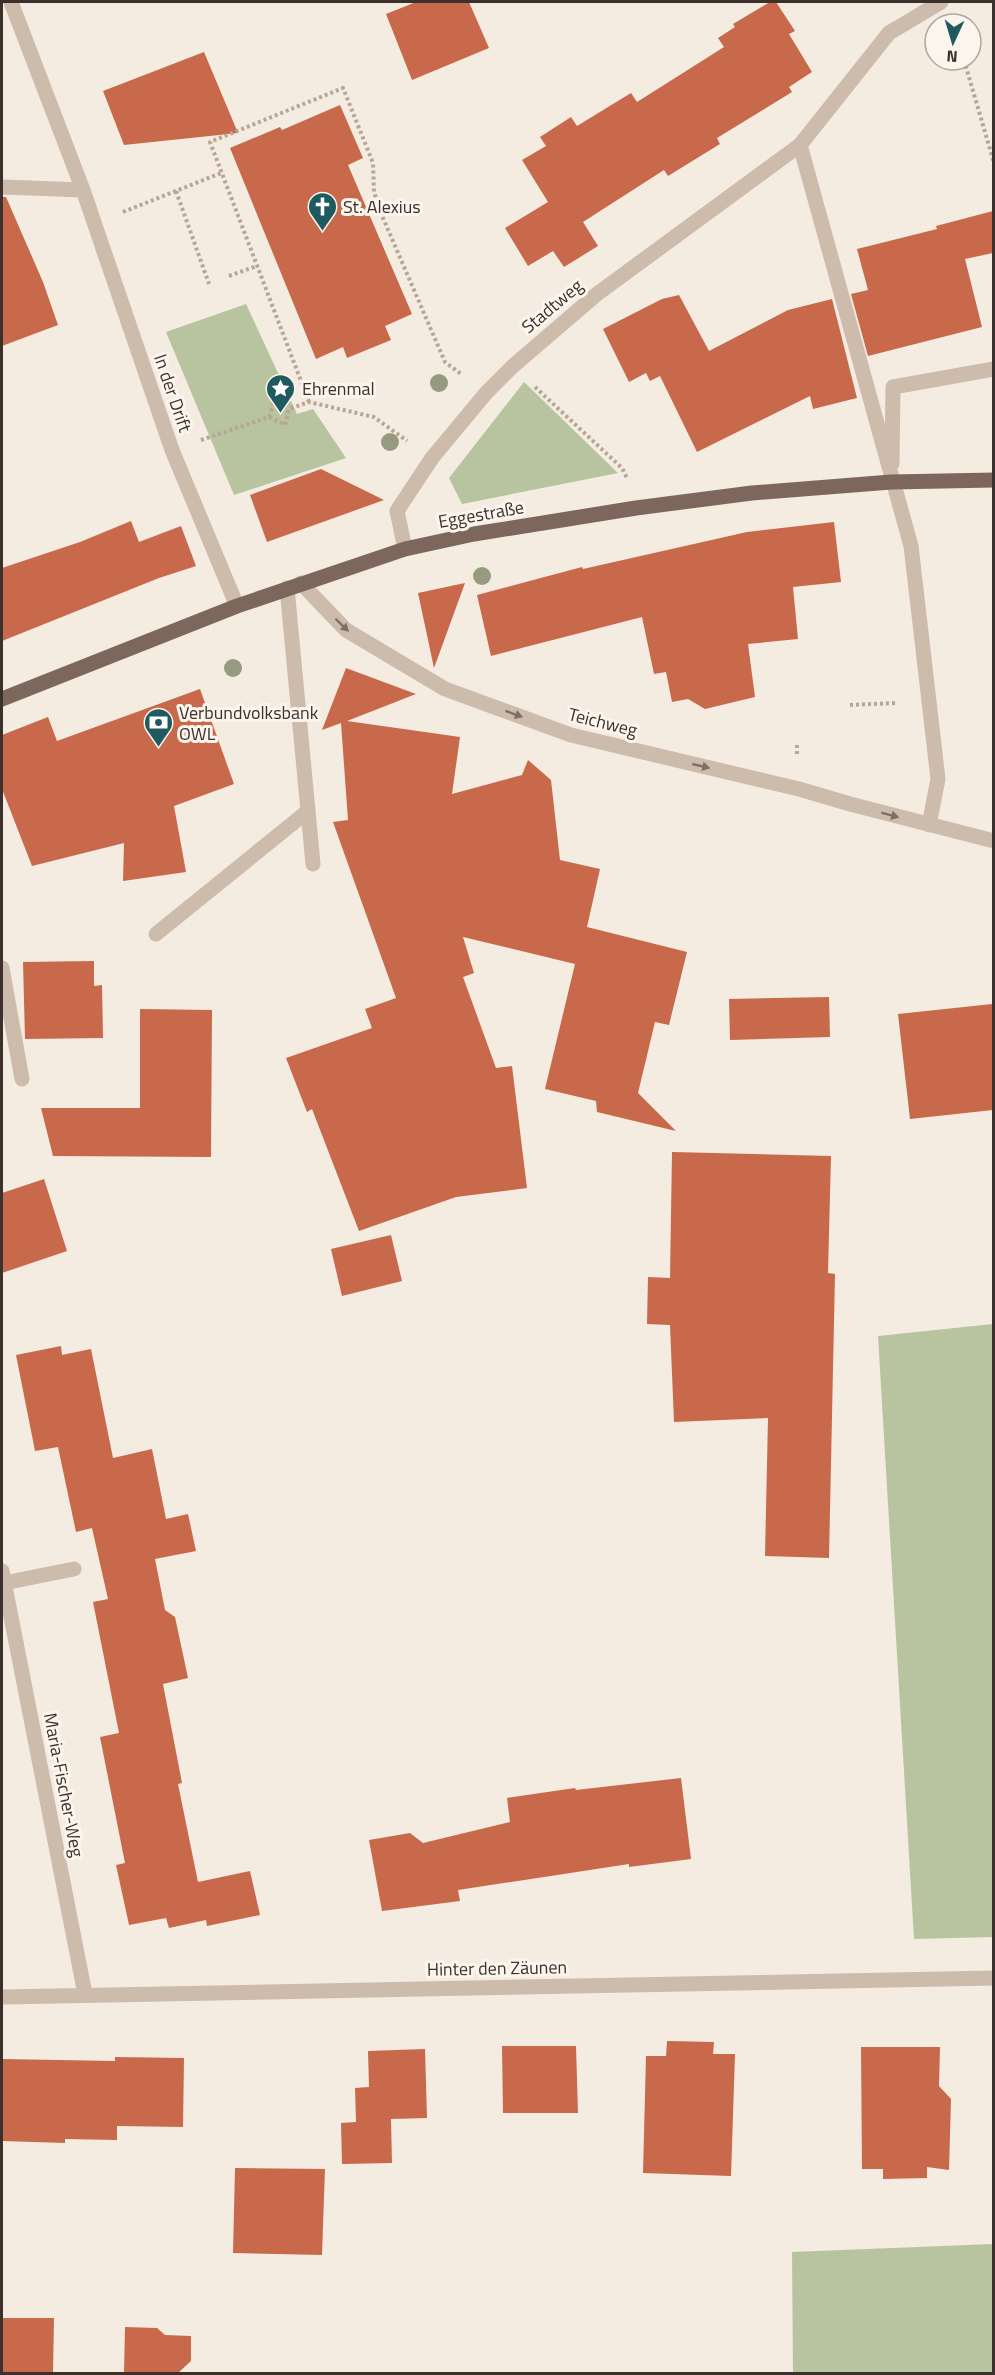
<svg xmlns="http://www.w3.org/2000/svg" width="995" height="2375" font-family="'Titillium Web',sans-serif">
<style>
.green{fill:#b8c4a0}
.building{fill:#c8694b}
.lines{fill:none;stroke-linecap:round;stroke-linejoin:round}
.path{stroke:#b9a596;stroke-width:4;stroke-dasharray:3 3;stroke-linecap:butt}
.minor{stroke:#cdbbac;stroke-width:15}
.major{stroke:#7d675c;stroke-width:15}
.tree{fill:#969b7f}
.oneway{fill:#7d6f65}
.labels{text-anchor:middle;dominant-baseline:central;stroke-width:6;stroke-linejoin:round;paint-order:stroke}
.poi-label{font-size:18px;fill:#3b302b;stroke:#fbf5ee;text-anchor:start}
.street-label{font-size:18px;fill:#3b302b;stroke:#fbf5ee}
</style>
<rect width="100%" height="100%" fill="#f4ebe1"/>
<path class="green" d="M 246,304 L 297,414 L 313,409 L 346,458 L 234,495 L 166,332 Z
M 524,382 L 618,473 L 462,504 L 449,478 Z
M 993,1324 L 993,1937 L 914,1939 L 878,1336 Z
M 993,2244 L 993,2373 L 793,2373 L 792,2252 Z"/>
<path class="building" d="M 416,2 L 469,2 L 489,48 L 412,80 L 386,14 Z
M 770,2 L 776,2 L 795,31 L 789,34 L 812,72 L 789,87 L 792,92 L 717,138 L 720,144 L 668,176 L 664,170 L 583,222 L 598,246 L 564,267 L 553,251 L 528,266 L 505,228 L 548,202 L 522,160 L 546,146 L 540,137 L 571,117 L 577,126 L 631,93 L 637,102 L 724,47 L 718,38 L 735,27 L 733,24 Z
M 204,52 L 238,133 L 124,145 L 103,91 Z
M 340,105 L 363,158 L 348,165 L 412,314 L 385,326 L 391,340 L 347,358 L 343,347 L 316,359 L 230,148 L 280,127 L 282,130 Z
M 2,197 L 6,197 L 43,282 L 58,325 L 2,346 Z
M 993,211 L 993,253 L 965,259 L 982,327 L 868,356 L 851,294 L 868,290 L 857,249 L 937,229 L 936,226 Z
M 679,295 L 709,351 L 788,310 L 832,299 L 857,398 L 813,409 L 810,396 L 697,452 L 660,376 L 650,381 L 646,373 L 629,382 L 603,329 L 662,299 Z
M 321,469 L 384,500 L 267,542 L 250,495 Z
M 131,521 L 139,542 L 181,526 L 196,566 L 159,578 L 2,641 L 2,568 L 80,542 Z
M 834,522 L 841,582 L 793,587 L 798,639 L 748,644 L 755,697 L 705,709 L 688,699 L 672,702 L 666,672 L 654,674 L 642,617 L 491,656 L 477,595 L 582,567 L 583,569 L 747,532 Z
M 465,583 L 434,668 L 418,593 Z
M 346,668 L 416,694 L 347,721 L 460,737 L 452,794 L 522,775 L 528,760 L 551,780 L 560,860 L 600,869 L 587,927 L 687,952 L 669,1025 L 655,1022 L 638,1093 L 676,1131 L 597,1112 L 596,1101 L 545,1089 L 575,964 L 463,937 L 474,973 L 463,977 L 496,1068 L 512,1066 L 527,1188 L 456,1197 L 359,1231 L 312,1109 L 307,1112 L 286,1058 L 372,1028 L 365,1009 L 396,998 L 333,822 L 348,820 L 341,723 L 322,730 Z
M 200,689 L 234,784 L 174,806 L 186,872 L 123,881 L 124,843 L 32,866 L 2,789 L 2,735 L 48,717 L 57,741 Z
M 94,961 L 94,986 L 102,985 L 103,1038 L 25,1039 L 23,962 Z
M 829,997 L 830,1037 L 730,1040 L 729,999 Z
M 992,1004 L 993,1110 L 910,1119 L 898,1014 Z
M 140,1009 L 212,1010 L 211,1157 L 53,1156 L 41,1108 L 140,1108 Z
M 672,1152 L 831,1156 L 828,1273 L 835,1274 L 829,1558 L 765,1556 L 768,1418 L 674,1422 L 670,1325 L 647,1324 L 648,1277 L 670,1278 Z
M 44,1179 L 67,1251 L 2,1273 L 2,1193 Z
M 391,1235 L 402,1281 L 342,1296 L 331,1249 Z
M 61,1346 L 62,1355 L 91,1349 L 113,1458 L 152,1449 L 166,1519 L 188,1514 L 196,1551 L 155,1559 L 165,1610 L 175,1617 L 188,1678 L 163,1684 L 182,1783 L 178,1784 L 198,1882 L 250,1871 L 260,1915 L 207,1926 L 206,1920 L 169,1928 L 166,1918 L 129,1925 L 116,1865 L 125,1863 L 100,1737 L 119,1733 L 93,1602 L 108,1599 L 92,1528 L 76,1532 L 58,1447 L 35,1451 L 16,1355 Z
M 681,1778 L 691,1859 L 629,1867 L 629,1864 L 458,1890 L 460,1901 L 382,1911 L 369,1840 L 410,1833 L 423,1843 L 510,1822 L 507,1798 L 575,1788 L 576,1790 Z
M 667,2041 L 714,2042 L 713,2054 L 735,2054 L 731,2176 L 643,2173 L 646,2056 L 666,2056 Z
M 502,2046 L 576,2046 L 578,2113 L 503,2113 Z
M 861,2047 L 940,2047 L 939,2086 L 951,2099 L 949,2170 L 927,2167 L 927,2178 L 883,2179 L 883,2169 L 862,2169 Z
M 425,2049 L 427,2118 L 391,2119 L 392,2163 L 342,2164 L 341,2123 L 356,2122 L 355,2088 L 369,2087 L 368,2051 Z
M 115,2057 L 184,2058 L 183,2127 L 117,2126 L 117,2140 L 65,2139 L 65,2143 L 2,2141 L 2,2059 L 115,2061 Z
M 235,2168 L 325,2169 L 322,2255 L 233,2253 Z
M 2,2318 L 54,2318 L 53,2373 L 2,2373 Z
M 125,2327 L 157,2328 L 165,2335 L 191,2336 L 191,2361 L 178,2373 L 124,2373 Z"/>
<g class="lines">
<path class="path" d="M 964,60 L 994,163
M 176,191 L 209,284
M 123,212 L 221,173
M 229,276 L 257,266
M 535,387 L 622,468 L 627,478
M 309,402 L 210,142 L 343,88 L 373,163 L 374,192 L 383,218 L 445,362 L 461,374
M 269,417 L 275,399 L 289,409
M 201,440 L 269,417 L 285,425 L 289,409 L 309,402 L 374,417 L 407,441
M 850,705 L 897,703
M 797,745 L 797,756"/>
<path class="minor" d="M 11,2 L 83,190 L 172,450 L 237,606
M 800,145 L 911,546 L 938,779 L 929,825
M 2,187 L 83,190
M 892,464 L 893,387 L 994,369
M 405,549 L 397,511 L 432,458 L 486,393 L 513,366 L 597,294 L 800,145 L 889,33 L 941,2
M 301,583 L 346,630 L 445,689 L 571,735 L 799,789 L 850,804 L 994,841
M 287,588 L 313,864
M 156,934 L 308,811
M 2,968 L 22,1079
M 2,1571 L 85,1994
M 4,1583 L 74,1569
M 2,1997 L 994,1978"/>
<path class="major" d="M 2,699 L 237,606 L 405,549 L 474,534 L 636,508 L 752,493 L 891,482 L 994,480"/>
</g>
<g class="tree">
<circle cx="439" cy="383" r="9"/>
<circle cx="390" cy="442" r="9"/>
<circle cx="482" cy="576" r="9"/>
<circle cx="233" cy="668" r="9"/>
</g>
<defs><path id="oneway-solid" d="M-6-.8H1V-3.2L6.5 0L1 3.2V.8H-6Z" transform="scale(1.5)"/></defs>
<g class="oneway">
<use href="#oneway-solid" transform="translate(342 625) rotate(44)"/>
<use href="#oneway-solid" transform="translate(514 714) rotate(20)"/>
<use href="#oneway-solid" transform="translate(701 766) rotate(13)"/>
<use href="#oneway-solid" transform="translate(890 815) rotate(15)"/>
</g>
<defs>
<symbol id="church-pin" viewBox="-11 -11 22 30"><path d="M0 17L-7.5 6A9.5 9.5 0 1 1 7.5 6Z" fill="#1f5a5e" stroke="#fbf5ee"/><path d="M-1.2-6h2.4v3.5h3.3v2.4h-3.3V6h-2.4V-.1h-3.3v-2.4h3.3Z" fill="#fff"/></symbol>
<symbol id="sight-pin" viewBox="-11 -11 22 30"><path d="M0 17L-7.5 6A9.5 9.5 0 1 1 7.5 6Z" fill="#1f5a5e" stroke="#fbf5ee"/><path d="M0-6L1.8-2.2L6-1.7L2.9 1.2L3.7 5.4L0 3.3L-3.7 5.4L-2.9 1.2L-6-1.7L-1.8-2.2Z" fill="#fff"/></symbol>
<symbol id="bank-pin" viewBox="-11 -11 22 30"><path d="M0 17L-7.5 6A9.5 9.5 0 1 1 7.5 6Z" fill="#1f5a5e" stroke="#fbf5ee"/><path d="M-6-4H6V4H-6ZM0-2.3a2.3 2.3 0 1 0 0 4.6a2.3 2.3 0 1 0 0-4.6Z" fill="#fff"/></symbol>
</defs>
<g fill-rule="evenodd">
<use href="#church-pin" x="306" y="190" width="33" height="45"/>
<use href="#sight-pin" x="264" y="372" width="33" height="45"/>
<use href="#bank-pin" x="142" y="706" width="33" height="45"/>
</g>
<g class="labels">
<g class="poi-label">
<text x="343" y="206">St. Alexius</text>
<text x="302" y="388">Ehrenmal</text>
<text x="179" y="712">Verbundvolksbank<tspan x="179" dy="21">OWL</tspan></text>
</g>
<g class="street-label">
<text transform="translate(552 306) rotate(-40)">Stadtweg</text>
<text transform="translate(173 393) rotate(71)">In der Drift</text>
<text transform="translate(481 514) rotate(-10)">Eggestraße</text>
<text transform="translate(603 722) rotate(14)">Teichweg</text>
<text transform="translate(64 1785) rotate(79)">Maria-Fischer-Weg</text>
<text transform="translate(497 1968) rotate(-1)">Hinter den Zäunen</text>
</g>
</g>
<rect width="995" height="2375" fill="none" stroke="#3b302b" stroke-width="6"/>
<g transform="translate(953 42) rotate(184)"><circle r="28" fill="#fbf5ee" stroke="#aea6a0" stroke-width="1.5"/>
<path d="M0-4.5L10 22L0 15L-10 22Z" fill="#1f5a5e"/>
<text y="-9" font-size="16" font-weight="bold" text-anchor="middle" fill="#3b302b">N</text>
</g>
</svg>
